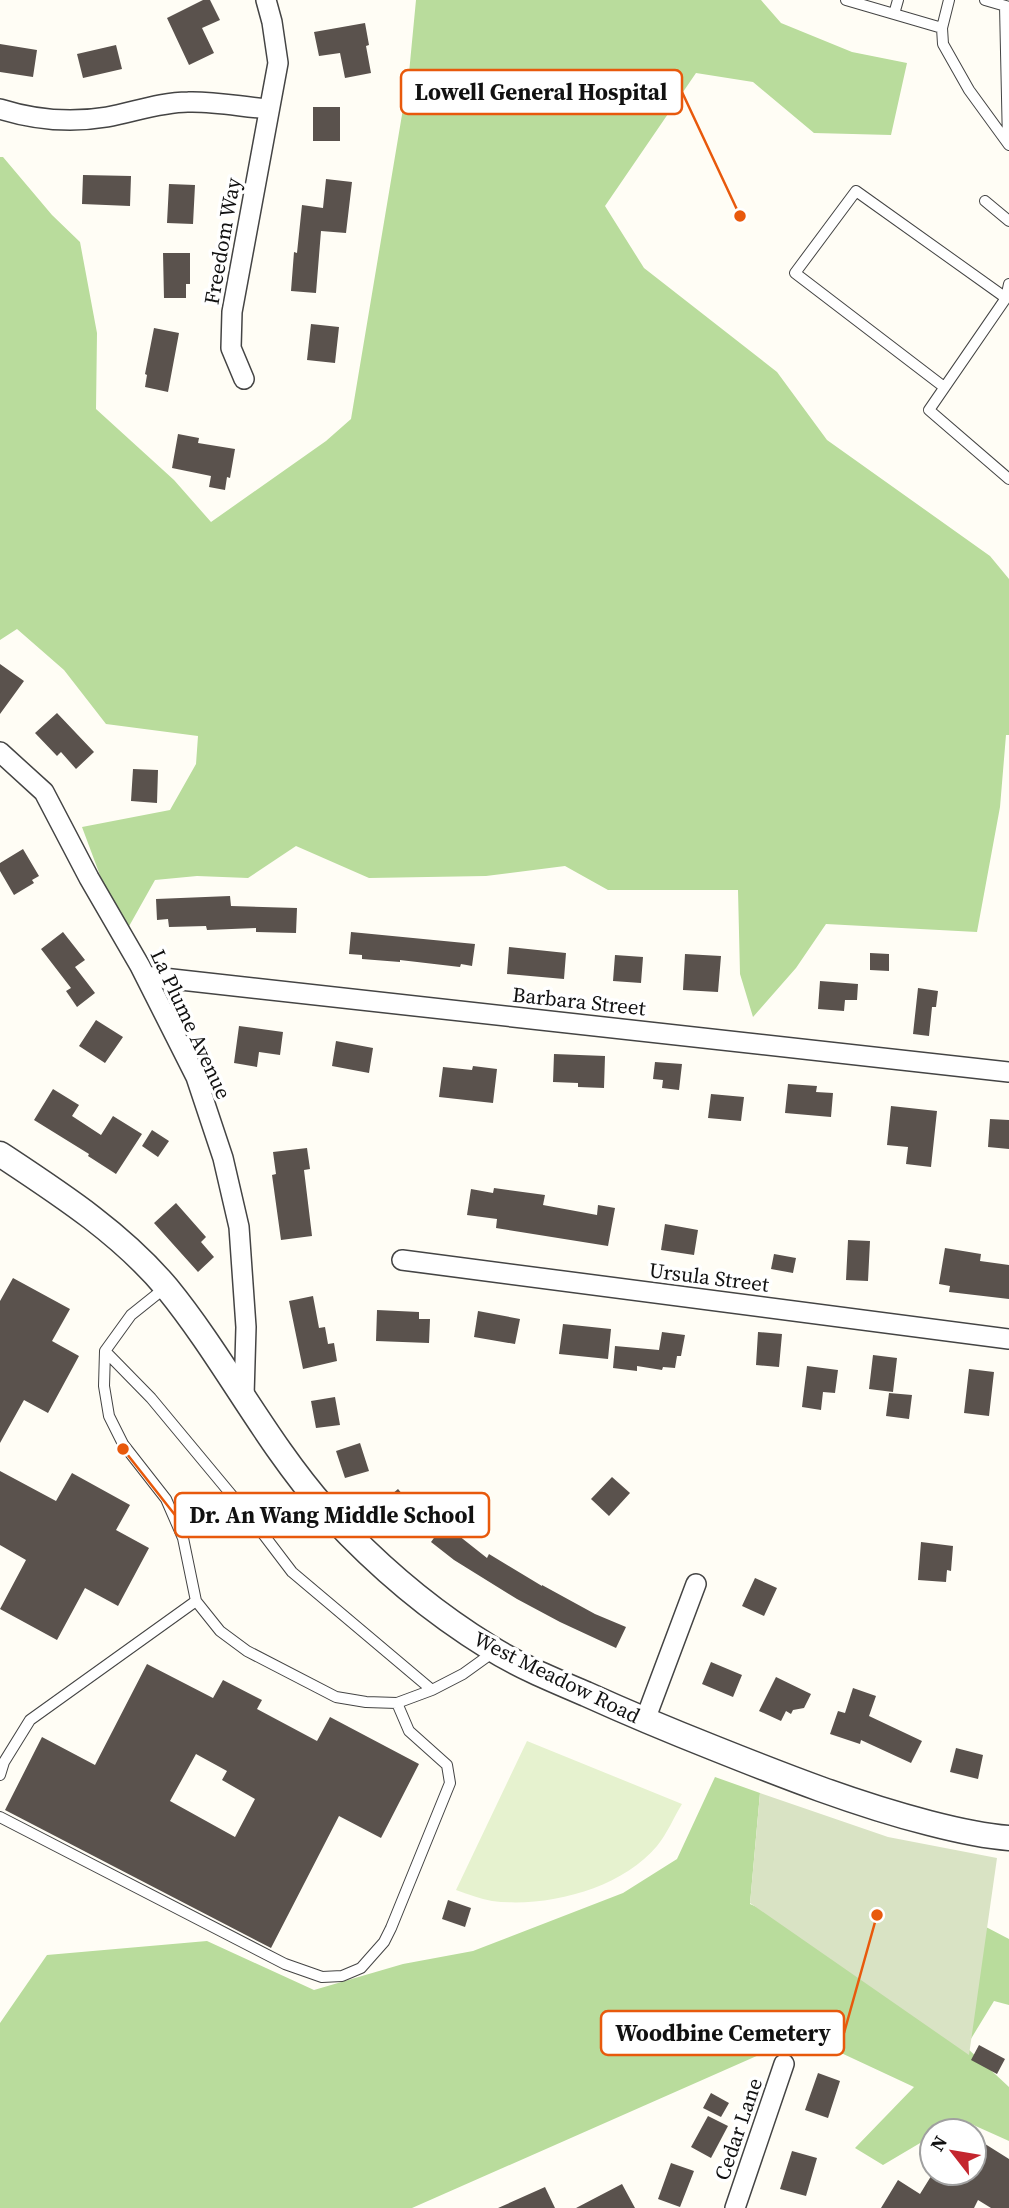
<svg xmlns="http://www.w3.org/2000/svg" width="1009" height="2208" font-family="'Source Serif 4',serif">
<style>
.forest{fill:#b9dc9c}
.cemetery{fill:#d9e3c4}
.pitch{fill:#e6f2cf}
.building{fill:#5a524d;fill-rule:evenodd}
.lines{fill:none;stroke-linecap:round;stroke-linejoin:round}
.service-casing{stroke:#444;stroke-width:12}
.minor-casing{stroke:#444;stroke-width:22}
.tertiary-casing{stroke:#444;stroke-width:27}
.service{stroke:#fff;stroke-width:10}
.minor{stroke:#fff;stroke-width:19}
.tertiary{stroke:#fff;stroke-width:24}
.labels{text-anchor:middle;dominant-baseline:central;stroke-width:7;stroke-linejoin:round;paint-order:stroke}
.street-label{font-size:21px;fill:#111;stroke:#fff}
.leader{fill:none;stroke:#e8590c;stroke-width:2.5}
.callout-dot{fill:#e8590c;stroke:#fff;stroke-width:2.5}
.callout{fill:#fff;stroke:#e8590c;stroke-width:2.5}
.callout-label{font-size:23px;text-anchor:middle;font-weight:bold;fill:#111}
</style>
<rect width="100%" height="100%" fill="#fffdf5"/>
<path class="forest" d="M 416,0 L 761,0 L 781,23 L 852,52 L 907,63 L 891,135 L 814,133 L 753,82 L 696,73 L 605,206 L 644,268 L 777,372 L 827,440 L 990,556 L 1009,579 L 1009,735 L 1006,735 L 1000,807 L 977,932 L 826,924 L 796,968 L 753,1017 L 740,974 L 738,890 L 608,890 L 565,866 L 486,876 L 369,878 L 296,846 L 248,878 L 197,876 L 155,880 L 123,937 L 82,827 L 170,810 L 196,764 L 198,736 L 106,724 L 64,670 L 17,629 L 0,640 L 0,157 L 3,157 L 52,215 L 80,242 L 97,333 L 96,409 L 174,480 L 211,522 L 326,441 L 351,419 L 409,73 Z
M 715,1777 L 760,1793 L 750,1904 L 976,2000 L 986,1927 L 1009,1939 L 1009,2005 L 994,2001 L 966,2047 L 1009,2087 L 1009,2141 L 960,2119 L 940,2131 L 932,2131 L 932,2136 L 883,2165 L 855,2148 L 914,2087 L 824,2045 L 793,2040 L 412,2208 L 0,2208 L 0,2023 L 47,1955 L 207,1941 L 314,1990 L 403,1964 L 473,1951 L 623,1893 L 677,1859 Z"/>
<path class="cemetery" d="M 760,1793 L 888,1837 L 997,1858 L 969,2055 L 750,1903 Z"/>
<path class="pitch" d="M 527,1741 L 682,1804 C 674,1817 667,1834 657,1846 C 621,1889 547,1908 492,1901 C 480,1899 468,1894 456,1890 Z"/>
<path class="building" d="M 203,0 L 210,0 L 220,20 L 202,28 L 214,53 L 189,65 L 167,18 Z
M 365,23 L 369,45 L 366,46 L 371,73 L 345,78 L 340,53 L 319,56 L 314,32 Z
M 0,44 L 37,50 L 33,77 L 0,72 Z
M 116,45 L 122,69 L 83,78 L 77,54 Z
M 313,107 L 340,107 L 340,141 L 313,141 Z
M 83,175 L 131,176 L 130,206 L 82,204 Z
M 326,179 L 352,182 L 346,233 L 321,231 L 316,293 L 291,291 L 294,252 L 297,253 L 302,205 L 323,208 Z
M 169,184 L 195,185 L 193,224 L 167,223 Z
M 163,253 L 190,253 L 190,284 L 186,284 L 186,298 L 164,298 Z
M 311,324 L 339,327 L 335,363 L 307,360 Z
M 154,328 L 179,333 L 168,392 L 145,387 L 147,375 L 145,374 Z
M 178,434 L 199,438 L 198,443 L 235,449 L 230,478 L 227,477 L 225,490 L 209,487 L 211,476 L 172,468 Z
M 0,664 L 24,681 L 0,714 Z
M 57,713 L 94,752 L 76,769 L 61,752 L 57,756 L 35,733 Z
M 133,769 L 158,770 L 157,803 L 131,801 Z
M 23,849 L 39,876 L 32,880 L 34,883 L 14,895 L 0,871 L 0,863 Z
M 230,896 L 231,906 L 297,908 L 296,933 L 256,932 L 256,928 L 207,930 L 206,926 L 169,927 L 168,919 L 157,920 L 156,899 Z
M 63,932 L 85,960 L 75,967 L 95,993 L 77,1007 L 66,991 L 71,988 L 41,949 Z
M 351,932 L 475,944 L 472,966 L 461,964 L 460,967 L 400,960 L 400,962 L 362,959 L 362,955 L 349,954 Z
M 509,947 L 566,953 L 564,979 L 507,974 Z
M 870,953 L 889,954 L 889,971 L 870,970 Z
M 685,954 L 721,956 L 718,992 L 683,990 Z
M 615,955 L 643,957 L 641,983 L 613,981 Z
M 820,981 L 858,984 L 857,1000 L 845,1000 L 844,1011 L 818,1009 Z
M 918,988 L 938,991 L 936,1007 L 932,1007 L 929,1036 L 913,1034 Z
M 96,1020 L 123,1037 L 105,1063 L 79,1046 Z
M 239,1026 L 283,1032 L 280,1055 L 259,1052 L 257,1067 L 234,1063 Z
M 336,1041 L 373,1048 L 369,1073 L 332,1066 Z
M 554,1054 L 605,1056 L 604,1088 L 578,1087 L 578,1083 L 553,1082 Z
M 655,1062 L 682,1064 L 679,1090 L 662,1088 L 663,1080 L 653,1079 Z
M 473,1066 L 497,1069 L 493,1103 L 439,1097 L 443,1067 L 472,1070 Z
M 788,1084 L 817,1086 L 816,1092 L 833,1093 L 831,1117 L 785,1113 Z
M 53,1089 L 79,1105 L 72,1116 L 101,1135 L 113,1116 L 142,1134 L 116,1174 L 88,1156 L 89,1154 L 34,1120 Z
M 711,1094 L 744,1097 L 741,1121 L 708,1118 Z
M 891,1106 L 937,1111 L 931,1167 L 906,1164 L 908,1147 L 887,1145 Z
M 990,1119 L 1009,1120 L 1009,1149 L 988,1147 Z
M 152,1130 L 169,1141 L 158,1157 L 142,1146 Z
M 307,1148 L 310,1169 L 304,1170 L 312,1236 L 281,1240 L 272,1175 L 276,1174 L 273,1152 Z
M 494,1188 L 545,1195 L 543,1205 L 597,1215 L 598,1205 L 615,1208 L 608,1246 L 496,1228 L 497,1219 L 467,1215 L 471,1189 L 493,1193 Z
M 176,1203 L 206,1237 L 201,1242 L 214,1257 L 198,1272 L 154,1223 Z
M 665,1224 L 698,1230 L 694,1255 L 661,1250 Z
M 848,1240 L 870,1241 L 868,1281 L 846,1280 Z
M 945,1248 L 981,1254 L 980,1261 L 1009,1265 L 1009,1299 L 949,1292 L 950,1286 L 939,1284 Z
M 774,1254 L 796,1258 L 793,1273 L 771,1269 Z
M 13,1278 L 70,1309 L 52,1341 L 79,1356 L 48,1413 L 24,1400 L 0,1443 L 0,1301 Z
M 313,1296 L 319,1328 L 325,1327 L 328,1344 L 334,1343 L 337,1361 L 303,1369 L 289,1301 Z
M 377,1310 L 419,1312 L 419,1319 L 430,1319 L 429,1343 L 376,1341 Z
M 478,1311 L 520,1319 L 515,1344 L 474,1337 Z
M 563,1324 L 611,1329 L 608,1359 L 559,1354 Z
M 662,1332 L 685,1335 L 681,1356 L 677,1356 L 675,1368 L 663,1367 L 662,1370 L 637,1366 L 637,1371 L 613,1368 L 615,1346 L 659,1350 Z
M 758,1332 L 782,1334 L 779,1367 L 756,1365 Z
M 873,1355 L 897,1358 L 893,1392 L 869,1389 Z
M 807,1366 L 838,1370 L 835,1393 L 823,1392 L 821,1410 L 802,1407 Z
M 969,1369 L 994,1372 L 989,1416 L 964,1413 Z
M 889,1393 L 912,1395 L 909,1419 L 886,1416 Z
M 335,1397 L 340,1425 L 316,1428 L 311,1401 Z
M 360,1443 L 369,1471 L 345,1478 L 336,1451 Z
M 0,1471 L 56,1501 L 72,1473 L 130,1505 L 116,1530 L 149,1548 L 118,1606 L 85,1588 L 57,1640 L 0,1609 L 26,1560 L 0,1545 Z
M 612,1477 L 630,1493 L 609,1516 L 591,1499 Z
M 398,1489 L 416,1510 L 396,1526 L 379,1505 Z
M 444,1524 L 487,1558 L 489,1554 L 542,1586 L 542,1585 L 595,1614 L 626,1627 L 616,1648 L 560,1622 L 517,1599 L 454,1560 L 431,1542 Z
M 921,1542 L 953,1546 L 951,1571 L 947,1570 L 946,1582 L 918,1580 Z
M 755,1578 L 777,1588 L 764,1616 L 742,1606 Z
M 711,1662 L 742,1675 L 733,1697 L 702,1684 Z
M 147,1664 L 213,1698 L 223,1680 L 262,1700 L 257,1709 L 317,1741 L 330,1717 L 419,1764 L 381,1838 L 339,1816 L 271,1948 L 5,1810 L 42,1737 L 95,1765 ZM 196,1754 L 227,1771 L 222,1780 L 255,1799 L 235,1837 L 170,1801 Z
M 776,1677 L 811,1694 L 804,1708 L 793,1710 L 791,1714 L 786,1711 L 781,1721 L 759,1711 Z
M 853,1688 L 876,1696 L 869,1716 L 922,1741 L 911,1763 L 861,1740 L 860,1744 L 830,1734 L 838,1711 L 845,1713 Z
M 956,1748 L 983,1755 L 978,1779 L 950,1772 Z
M 448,1900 L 471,1908 L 465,1927 L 442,1919 Z
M 979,2045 L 1005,2059 L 997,2074 L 971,2060 Z
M 818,2073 L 840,2081 L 828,2118 L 805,2110 Z
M 711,2093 L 729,2103 L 721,2117 L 703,2108 Z
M 708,2116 L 728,2126 L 711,2158 L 691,2147 Z
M 974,2137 L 1009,2159 L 1009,2208 L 991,2208 L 978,2200 L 974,2208 L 881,2208 L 898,2180 L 920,2194 L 933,2173 L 974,2173 Z
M 792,2151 L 817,2158 L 806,2196 L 780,2189 Z
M 671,2163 L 694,2171 L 680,2207 L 658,2199 Z
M 622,2184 L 635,2208 L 576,2208 Z
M 545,2187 L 555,2208 L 498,2208 Z"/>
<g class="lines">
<defs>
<path id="service" d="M 846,0 L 942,28
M 949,0 L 942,28 L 943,44 L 969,90 L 1009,145
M 985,0 L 1009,7
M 1005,6 L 1008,143
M 894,14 L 898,0
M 985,201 L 1009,221
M 1009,284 L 1006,298 L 929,410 L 1009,479
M 944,387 L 795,273 L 856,191 L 1006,298
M 166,1287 L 131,1315 L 105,1351 L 104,1386 L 109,1416 L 123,1444 L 166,1499 L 183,1538 L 196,1601 L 220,1631 L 247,1651 L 336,1697 L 366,1702 L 397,1703 L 432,1690 L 463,1674 L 495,1651
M 105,1351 L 151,1398 L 254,1522 L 292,1572 L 432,1690
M 0,1775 L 4,1762 L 30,1720 L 196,1601
M 0,1817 L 285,1964 L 322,1977 L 342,1976 L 361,1968 L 384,1942 L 391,1928 L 450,1783 L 447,1765 L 409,1731 L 397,1703"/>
<path id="minor" d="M 0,109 C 35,120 71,123 107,117 C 134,112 161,102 188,102 C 214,101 242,107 269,109
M 244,379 L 231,348 L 232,312 L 278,63 L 272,22 L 266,0
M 0,752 L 44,792 L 89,878 L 140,966 L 196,1077 L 223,1158 L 239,1227 L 246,1327 L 244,1396
M 145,976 L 1009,1072
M 402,1260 L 1009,1339
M 645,1720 L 696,1584
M 735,2208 L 784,2064"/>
<path id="tertiary" d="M 0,1154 C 59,1193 121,1233 167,1288 C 224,1358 265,1441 325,1509 C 373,1562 429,1610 489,1647 C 519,1666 553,1680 586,1694 C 628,1713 671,1731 714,1748 C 784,1776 855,1804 929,1823 C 956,1830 981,1836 1009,1838"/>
</defs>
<use href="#service" class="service-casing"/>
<use href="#minor" class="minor-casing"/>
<use href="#tertiary" class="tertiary-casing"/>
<use href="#service" class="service"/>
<use href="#minor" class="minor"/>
<use href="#tertiary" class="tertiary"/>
</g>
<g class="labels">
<g class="street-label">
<text transform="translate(222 241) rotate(-80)">Freedom Way</text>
<text transform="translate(579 1001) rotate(6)">Barbara Street</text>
<text transform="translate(191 1024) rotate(65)">La Plume Avenue</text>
<text transform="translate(709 1277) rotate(7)">Ursula Street</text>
<text transform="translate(557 1677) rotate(26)">West Meadow Road</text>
<text transform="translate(738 2129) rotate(-71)">Cedar Lane</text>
</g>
</g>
<path class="leader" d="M740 216L682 92M123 1449L175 1515M877 1915L844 2033"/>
<g class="callout-dot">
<circle cx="740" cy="216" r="7"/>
<circle cx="123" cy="1449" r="7"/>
<circle cx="877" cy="1915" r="7"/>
</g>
<g class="callout">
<rect x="401" y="70" width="281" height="44" rx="7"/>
<rect x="175" y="1493" width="314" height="44" rx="7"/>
<rect x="601" y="2011" width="243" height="44" rx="7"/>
</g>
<g class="callout-label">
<text x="541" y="100">Lowell General Hospital</text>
<text x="332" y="1523">Dr. An Wang Middle School</text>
<text x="723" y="2041">Woodbine Cemetery</text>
</g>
<g transform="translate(953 2152) rotate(301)"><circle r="33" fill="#ffffff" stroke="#a0a0a0" stroke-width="2"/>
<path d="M0-5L12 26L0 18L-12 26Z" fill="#c4262e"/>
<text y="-10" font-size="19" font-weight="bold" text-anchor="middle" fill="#111111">N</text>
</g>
</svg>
